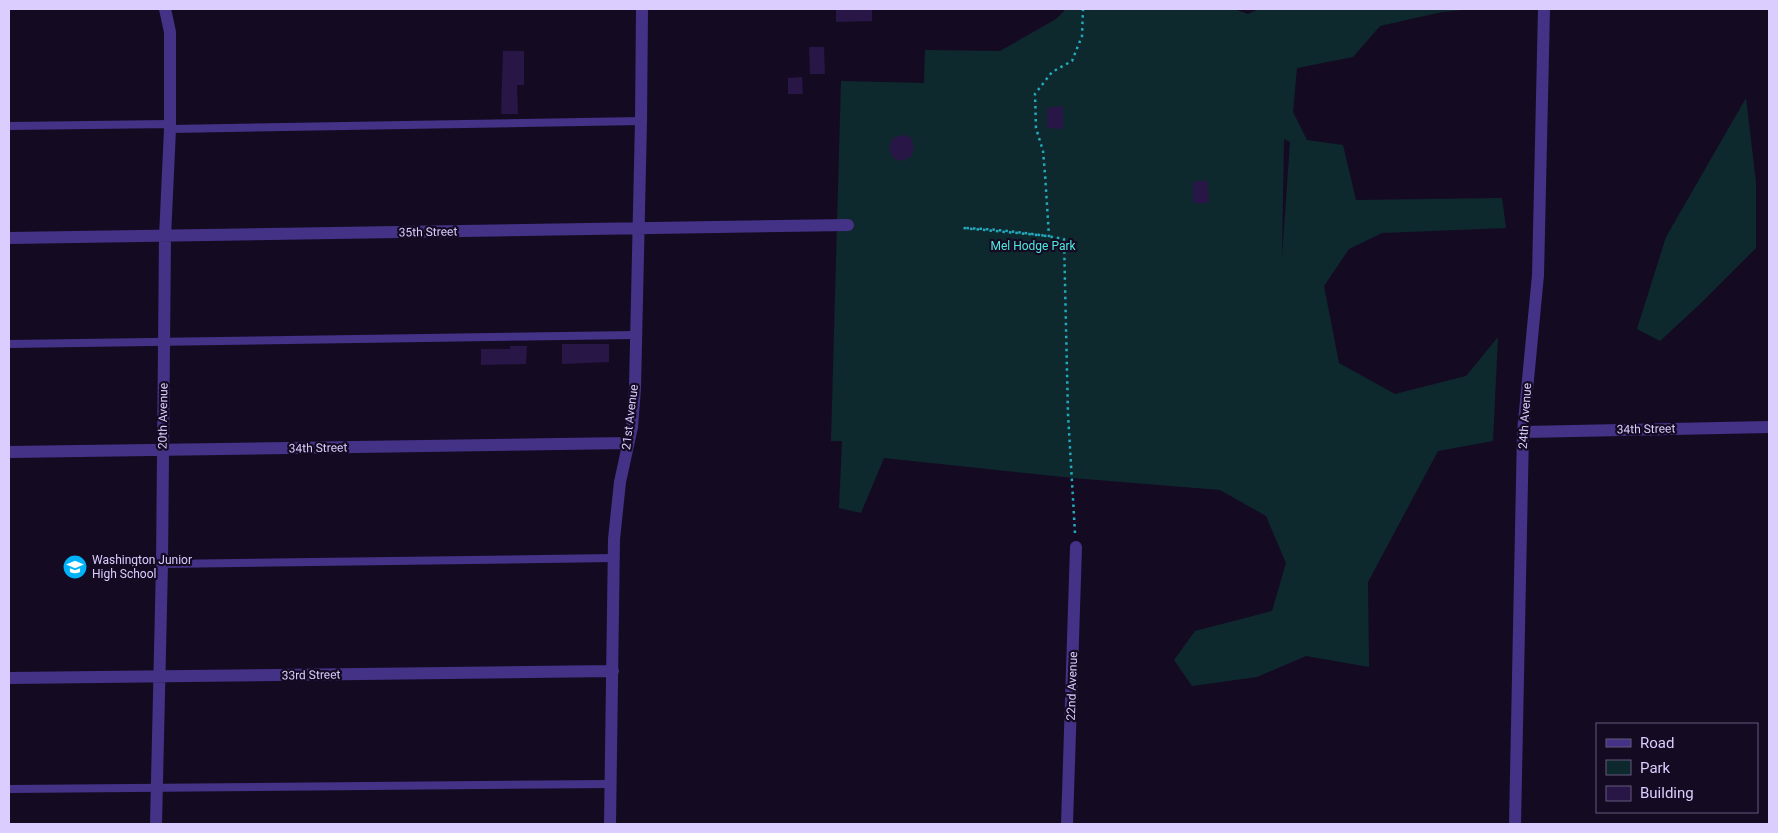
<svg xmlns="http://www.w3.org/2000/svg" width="1778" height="833" font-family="Roboto,sans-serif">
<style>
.green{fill:#0e292e;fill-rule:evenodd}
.building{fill:#281646}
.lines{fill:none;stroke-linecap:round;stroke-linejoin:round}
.path{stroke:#22abbe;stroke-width:2.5;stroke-dasharray:2.5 4;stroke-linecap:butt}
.service{stroke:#443287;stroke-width:8}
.minor{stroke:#443287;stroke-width:12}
.labels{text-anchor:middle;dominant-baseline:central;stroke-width:4.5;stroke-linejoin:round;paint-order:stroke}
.street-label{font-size:12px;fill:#dccdff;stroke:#140b23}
.park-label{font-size:12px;fill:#4eeadf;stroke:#140b23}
.poi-label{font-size:12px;fill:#dccdff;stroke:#140b23;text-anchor:start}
</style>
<rect width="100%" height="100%" fill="#140b23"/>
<path class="green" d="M 1066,9 L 1234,9 L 1248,14 L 1259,9 L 1473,9 L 1442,12 L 1380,26 L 1353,57 L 1297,68 L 1293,112 L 1307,140 L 1343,145 L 1356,200 L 1502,198 L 1506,228 L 1382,233 L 1349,249 L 1324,286 L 1339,363 L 1395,394 L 1466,376 L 1498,337 L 1493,441 L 1438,451 L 1368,582 L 1369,667 L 1306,656 L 1257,677 L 1192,686 L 1174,660 L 1195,631 L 1272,611 L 1286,563 L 1266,516 L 1220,490 L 1073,478 L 884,458 L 861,513 L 839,508 L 842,441 L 831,441 L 841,81 L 924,83 L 925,50 L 1000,51 L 1056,19 ZM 1284,139 L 1290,142 L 1282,257 L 1282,256 Z
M 1746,98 L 1756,182 L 1756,248 L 1700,304 L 1660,341 L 1637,329 L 1666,237 Z"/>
<path class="building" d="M 836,9 L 872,9 L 872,21 L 836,22 Z
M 809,47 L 824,47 L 825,74 L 810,74 Z
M 503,51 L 524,51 L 524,85 L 517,85 L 518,114 L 501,114 Z
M 802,77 L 803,94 L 788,94 L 788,78 Z
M 1063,106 L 1063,129 L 1047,128 L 1047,108 Z
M 905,135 L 911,138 L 914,147 L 911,157 L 900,161 L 893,158 L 889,149 L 891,141 L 895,137 Z
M 1207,180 L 1209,203 L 1193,203 L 1193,182 Z
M 562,344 L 609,344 L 609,362 L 562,364 Z
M 510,346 L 527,346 L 526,364 L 481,365 L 481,349 L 510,349 Z"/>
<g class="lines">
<path class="path" d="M 1075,533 L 1068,414 L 1064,239 C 1030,233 997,229 963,228 L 1049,236 L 1045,174 L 1043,151 L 1036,128 L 1035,94 L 1052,72 L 1072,61 L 1082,36 L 1083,9"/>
<path class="service" d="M 9,126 L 170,124
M 170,129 L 641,121
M 9,344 L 636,335
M 162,564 L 614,558
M 9,789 L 610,784"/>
<path class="minor" d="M 9,238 L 848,225
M 1523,432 L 1769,427
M 9,452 L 628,443
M 9,678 L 613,671
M 156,824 L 162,564 L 165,237 L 170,129 L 170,32 L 165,9
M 610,824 L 614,539 L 620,482 L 632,427 L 635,388 L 641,121 L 642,9
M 1067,824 L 1076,547
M 1515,824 L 1523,432 L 1538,275 L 1544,9"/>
</g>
<defs>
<symbol id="school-disc" viewBox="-11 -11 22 22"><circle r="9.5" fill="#00b3f8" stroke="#140b23"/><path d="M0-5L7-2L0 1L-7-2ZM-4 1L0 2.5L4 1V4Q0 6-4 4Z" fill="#fff"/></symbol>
</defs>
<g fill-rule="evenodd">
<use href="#school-disc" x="61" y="553" width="28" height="28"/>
</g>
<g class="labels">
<g class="street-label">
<text transform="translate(428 232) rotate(-1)">35th Street</text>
<text transform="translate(163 416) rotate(-89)">20th Avenue</text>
<text transform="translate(1525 416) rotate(-86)">24th Avenue</text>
<text transform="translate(630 417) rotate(-83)">21st Avenue</text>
<text transform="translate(1646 429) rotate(-1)">34th Street</text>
<text transform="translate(318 448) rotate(-1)">34th Street</text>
<text transform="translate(311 675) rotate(-1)">33rd Street</text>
<text transform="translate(1072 686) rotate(-88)">22nd Avenue</text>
</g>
<g class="park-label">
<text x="1033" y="246">Mel Hodge Park</text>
</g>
<g class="poi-label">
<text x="92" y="560">Washington Junior<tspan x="92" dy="14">High School</tspan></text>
</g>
</g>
<rect width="1778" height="833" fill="none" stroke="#dccdff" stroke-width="20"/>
<rect x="1596" y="723" width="162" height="90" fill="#140b23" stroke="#64597b"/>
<rect x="1606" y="739" width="25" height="8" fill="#443287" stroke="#64597b"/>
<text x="1640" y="748" font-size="15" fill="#dccdff">Road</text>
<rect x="1606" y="760" width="25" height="15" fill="#0e292e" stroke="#64597b"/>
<text x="1640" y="773" font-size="15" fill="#dccdff">Park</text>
<rect x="1606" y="786" width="25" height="15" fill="#281646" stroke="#64597b"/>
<text x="1640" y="798" font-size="15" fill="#dccdff">Building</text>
</svg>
